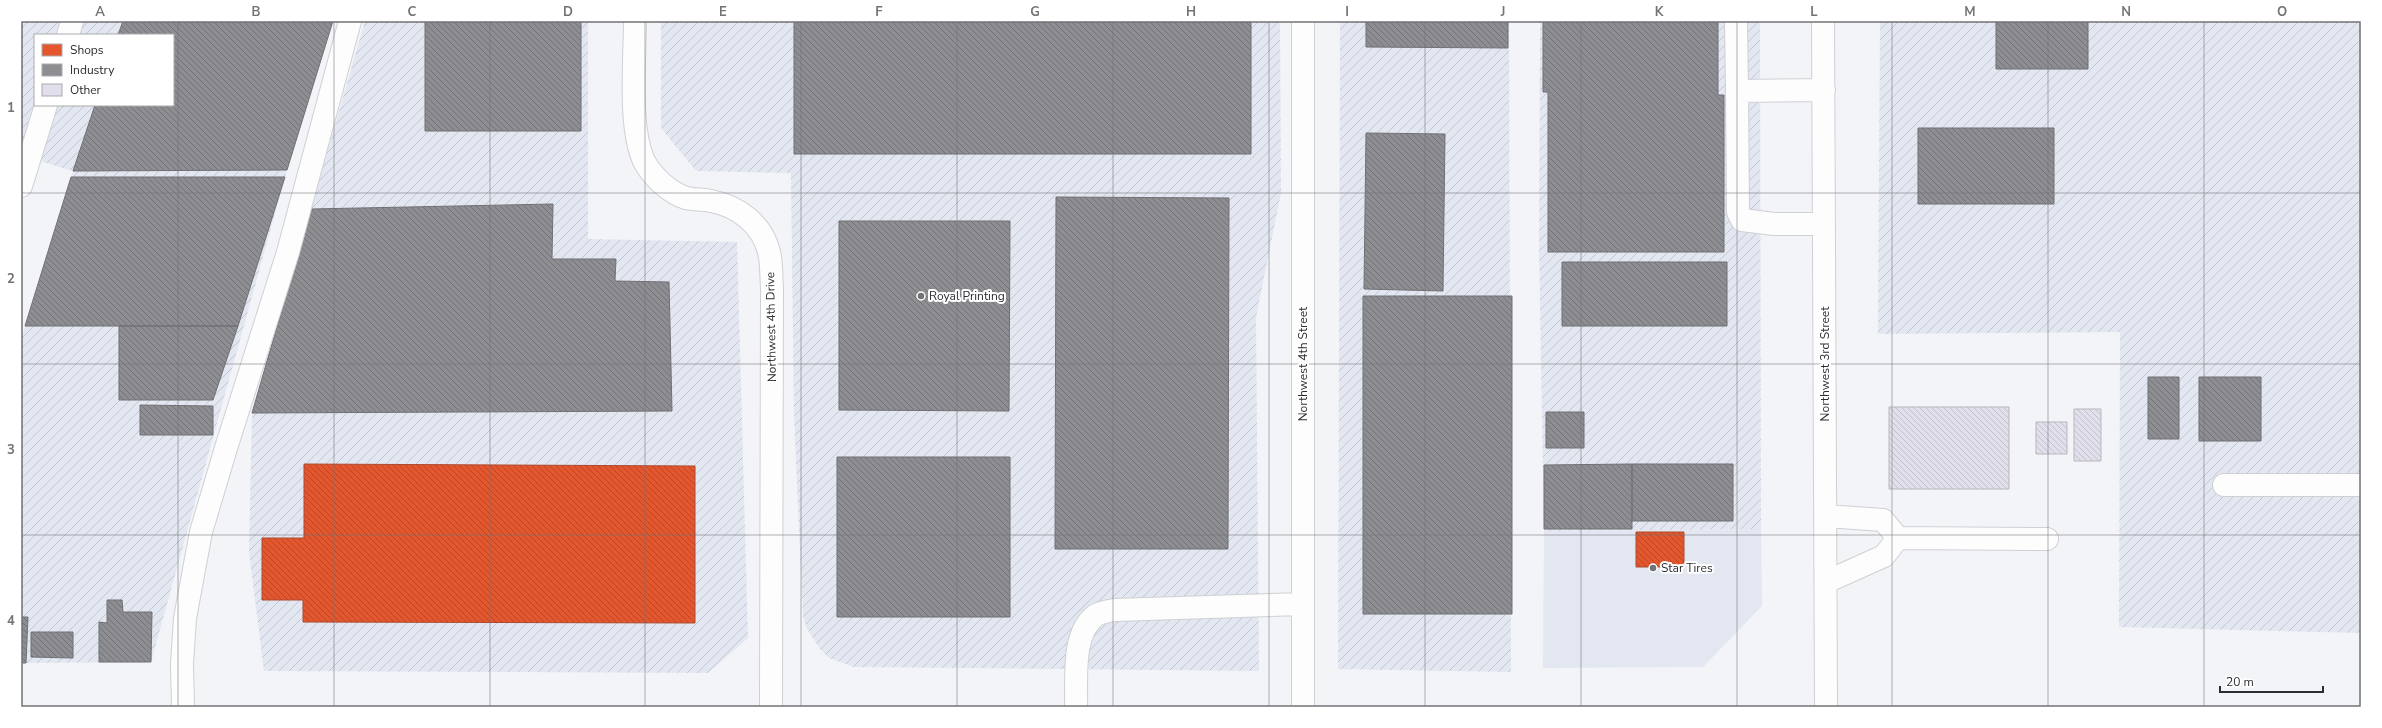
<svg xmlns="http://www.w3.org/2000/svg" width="2382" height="728" font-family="'Nunito Sans',sans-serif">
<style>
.built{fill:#e3e7f1}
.industrial{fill:url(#industrial-furrows);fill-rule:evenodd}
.shops{fill:url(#shops-back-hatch);stroke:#ac4a2f}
.industry{fill:url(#industry-back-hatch);stroke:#707075}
.building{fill:url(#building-back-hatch);stroke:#b7b7ba}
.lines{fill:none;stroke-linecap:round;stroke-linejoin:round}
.minor-casing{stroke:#cfd0d3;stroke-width:24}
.minor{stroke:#fdfdfe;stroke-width:22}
.grid{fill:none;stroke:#717376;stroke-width:1;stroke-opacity:0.55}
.poi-dot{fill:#717376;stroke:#fff;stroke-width:1.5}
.labels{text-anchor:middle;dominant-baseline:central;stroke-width:4;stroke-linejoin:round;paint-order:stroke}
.poi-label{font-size:12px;fill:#2b2d30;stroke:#fff;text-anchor:start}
.street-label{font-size:12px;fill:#2b2d30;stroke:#fff}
.neatline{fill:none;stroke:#717376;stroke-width:1.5}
.grid-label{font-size:13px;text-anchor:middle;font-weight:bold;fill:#717376}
</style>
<defs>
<pattern id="industrial-furrows" width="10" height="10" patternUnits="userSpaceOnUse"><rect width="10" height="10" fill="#e3e7f1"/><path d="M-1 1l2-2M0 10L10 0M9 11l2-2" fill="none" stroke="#c3c6cf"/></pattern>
<pattern id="shops-back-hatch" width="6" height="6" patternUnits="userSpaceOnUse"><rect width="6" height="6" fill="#e4572e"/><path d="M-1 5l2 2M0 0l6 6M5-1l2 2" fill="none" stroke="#b94828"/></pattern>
<pattern id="industry-back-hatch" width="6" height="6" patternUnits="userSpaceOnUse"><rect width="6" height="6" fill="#8d8d92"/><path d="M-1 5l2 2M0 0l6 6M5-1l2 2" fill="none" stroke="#737478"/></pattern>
<pattern id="building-back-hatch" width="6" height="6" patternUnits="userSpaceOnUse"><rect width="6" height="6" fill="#e2dfec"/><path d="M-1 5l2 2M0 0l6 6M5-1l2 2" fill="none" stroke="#c2c0cb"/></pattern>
</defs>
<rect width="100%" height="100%" fill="#f3f4f8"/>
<path class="built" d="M 1761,529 L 1762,606 L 1703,667 L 1543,668 L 1544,531 Z"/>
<path class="industrial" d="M 21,21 L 333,21 L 287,170 L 151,662 L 21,663 L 21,340 L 73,171 L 21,155 ZM 35,35 L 173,35 L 173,105 L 35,105 Z
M 365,21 L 588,21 L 588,239 L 737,242 L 748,638 L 708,673 L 264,671 L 249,552 L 252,413 Z
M 661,21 L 1280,21 L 1281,193 L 1256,317 L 1259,671 L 854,667 L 829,658 L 820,649 L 807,629 L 803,616 L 794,417 L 791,173 L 696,171 L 661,128 Z
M 1340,21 L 1509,21 L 1511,672 L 1338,669 Z
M 1540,21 L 1760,21 L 1761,529 L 1544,531 L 1539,246 Z
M 1880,21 L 2361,21 L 2361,633 L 2119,627 L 2120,332 L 1878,334 Z"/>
<path class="shops" d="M 304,464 L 695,466 L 695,623 L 303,622 L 303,600 L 262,600 L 262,538 L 304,538 Z
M 1636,532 L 1684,532 L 1684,567 L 1636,567 Z"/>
<path class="industry" d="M 123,21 L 333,21 L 287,170 L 73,171 L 95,105 L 173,105 L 173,35 L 118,35 Z
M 425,21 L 581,21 L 581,131 L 425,131 Z
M 794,21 L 1251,22 L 1251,154 L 794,154 Z
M 1366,21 L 1508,21 L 1508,48 L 1366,47 Z
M 1543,21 L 1718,21 L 1718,95 L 1724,95 L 1724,252 L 1548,252 L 1548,92 L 1543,92 Z
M 1996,21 L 2088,21 L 2088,69 L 1996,69 Z
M 1918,128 L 2054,128 L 2054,204 L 1918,204 Z
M 1366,133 L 1445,134 L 1443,291 L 1364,289 Z
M 71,177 L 285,177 L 238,326 L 25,326 Z
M 1056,197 L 1229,198 L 1228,549 L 1055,549 Z
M 553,204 L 552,259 L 616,259 L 615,281 L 669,282 L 672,411 L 252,413 L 311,209 Z
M 839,221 L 1010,221 L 1009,411 L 839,410 Z
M 1562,262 L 1727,262 L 1727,326 L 1562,326 Z
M 1363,296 L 1512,296 L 1512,614 L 1363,614 Z
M 119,326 L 238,326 L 213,400 L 119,400 Z
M 2148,377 L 2179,377 L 2179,439 L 2148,439 Z
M 2199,377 L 2261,377 L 2261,441 L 2199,441 Z
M 140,405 L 213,406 L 213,435 L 140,435 Z
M 1546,412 L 1584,412 L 1584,448 L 1546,448 Z
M 837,457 L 1010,457 L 1010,617 L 837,617 Z
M 1632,464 L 1733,464 L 1733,521 L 1632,521 Z
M 1632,464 L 1632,529 L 1544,529 L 1544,465 Z
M 107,600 L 122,600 L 123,612 L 152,612 L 151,662 L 99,662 L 99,622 L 107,623 Z
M 21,617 L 28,617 L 26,663 L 21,663 Z
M 31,632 L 73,632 L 73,658 L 31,657 Z"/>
<path class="building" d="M 1889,407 L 2009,407 L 2009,489 L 1889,489 Z
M 2074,409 L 2101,409 L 2101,461 L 2074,461 Z
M 2036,422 L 2067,422 L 2067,454 L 2036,454 Z"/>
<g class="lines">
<defs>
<path id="minor" d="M 635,21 C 635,59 628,130 645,163 C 653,177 670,193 686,198 C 694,200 703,199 711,201 C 738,206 762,224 769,252 C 772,263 771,277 772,288 L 771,707
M 1303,21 L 1303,707
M 1736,21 L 1737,91
M 1823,21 L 1826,707
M 68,35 L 72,21
M 1824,90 L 1737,91 L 1738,212 L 1742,220 L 1774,224 L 1824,224
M 21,186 L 46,105
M 2224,485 L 2361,485
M 1826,516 L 1883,520 L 1898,538 L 1884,556 L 1826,582
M 1898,538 L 2047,539
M 183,707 L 182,664 L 185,618 L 201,532 L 226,448 L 288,252 L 350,21
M 1076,707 C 1077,679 1071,633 1096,615 C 1101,612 1109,611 1115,610 L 1303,604"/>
</defs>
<use href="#minor" class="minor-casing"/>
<use href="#minor" class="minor"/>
</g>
<path class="grid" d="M 178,21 L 178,707M 334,21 L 334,707M 490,21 L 490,707M 645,21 L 645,707M 801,21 L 801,707M 957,21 L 957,707M 1113,21 L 1113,707M 1269,21 L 1269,707M 1425,21 L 1425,707M 1581,21 L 1581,707M 1737,21 L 1737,707M 1892,21 L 1892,707M 2048,21 L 2048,707M 2204,21 L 2204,707M 21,193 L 2361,193M 21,364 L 2361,364M 21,535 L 2361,535"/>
<g class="poi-dot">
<circle cx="921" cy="296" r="4"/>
<circle cx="1653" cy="568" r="4"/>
</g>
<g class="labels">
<g class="poi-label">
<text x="929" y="296">Royal Printing</text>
<text x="1661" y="568">Star Tires</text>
</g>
<g class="street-label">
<text transform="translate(771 327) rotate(-91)">Northwest 4th Drive</text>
<text transform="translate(1303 364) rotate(-90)">Northwest 4th Street</text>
<text transform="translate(1825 364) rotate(-90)">Northwest 3rd Street</text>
</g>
</g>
<rect width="2382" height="728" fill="none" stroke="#ffffff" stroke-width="44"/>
<rect x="34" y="34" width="140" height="72" fill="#ffffff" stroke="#aaabac"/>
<rect x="42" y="44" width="20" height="12" fill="#e4572e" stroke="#aaabac"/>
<text x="70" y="54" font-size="12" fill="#2b2d30">Shops</text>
<rect x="42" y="64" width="20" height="12" fill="#8d8d92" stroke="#aaabac"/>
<text x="70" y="74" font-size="12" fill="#2b2d30">Industry</text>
<rect x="42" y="84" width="20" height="12" fill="#e2dfec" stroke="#aaabac"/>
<text x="70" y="94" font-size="12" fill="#2b2d30">Other</text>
<path d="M2220 686v6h103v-6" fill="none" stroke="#2b2d30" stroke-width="2"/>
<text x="2226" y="686" font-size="12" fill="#2b2d30" stroke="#ffffff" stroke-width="3" paint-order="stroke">20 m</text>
<rect x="22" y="22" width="2338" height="684" class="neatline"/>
<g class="grid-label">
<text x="100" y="16">A</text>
<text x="256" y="16">B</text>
<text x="412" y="16">C</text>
<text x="568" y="16">D</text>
<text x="723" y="16">E</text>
<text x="879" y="16">F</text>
<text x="1035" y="16">G</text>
<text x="1191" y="16">H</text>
<text x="1347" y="16">I</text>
<text x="1503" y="16">J</text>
<text x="1659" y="16">K</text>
<text x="1814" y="16">L</text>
<text x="1970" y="16">M</text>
<text x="2126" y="16">N</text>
<text x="2282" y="16">O</text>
<text x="11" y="112">1</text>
<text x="11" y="283">2</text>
<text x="11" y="454">3</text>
<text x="11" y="625">4</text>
</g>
</svg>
